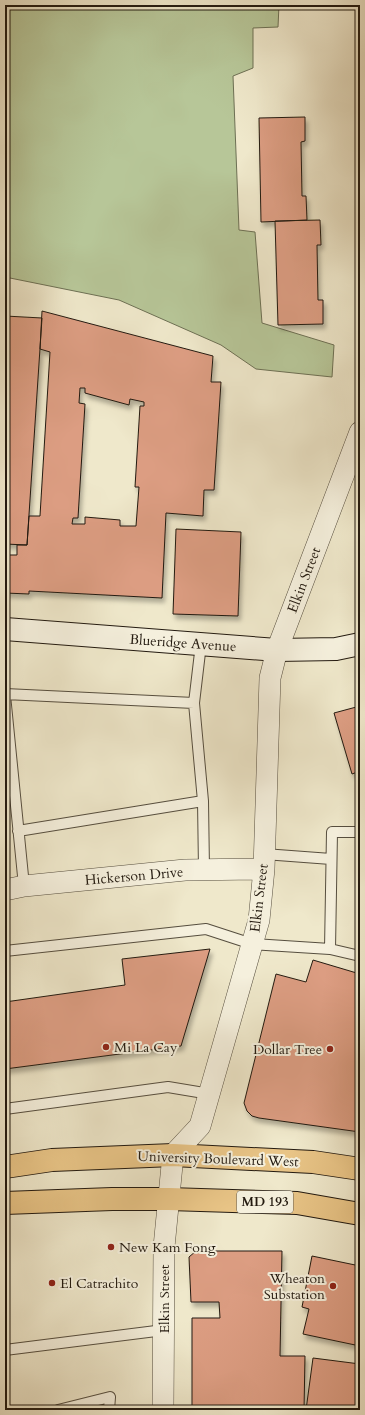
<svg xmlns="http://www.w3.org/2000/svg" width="365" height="1415" font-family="Cardo,serif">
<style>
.green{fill:#b7c698;stroke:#6d7054}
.building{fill:#dc9d82;stroke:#231a10;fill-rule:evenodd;filter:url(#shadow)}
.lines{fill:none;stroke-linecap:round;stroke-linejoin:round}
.lane-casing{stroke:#564e3f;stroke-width:12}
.street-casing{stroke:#564e3f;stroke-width:22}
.secondary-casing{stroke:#231a10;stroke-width:24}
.primary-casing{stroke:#231a10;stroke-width:24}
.lane{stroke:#f5f0dd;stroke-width:10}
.street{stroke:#f5f0dd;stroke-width:21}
.secondary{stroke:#f5f0dd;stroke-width:22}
.primary{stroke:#e8c486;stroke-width:22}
.poi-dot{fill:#8f2418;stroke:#f5f0dd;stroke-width:1.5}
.labels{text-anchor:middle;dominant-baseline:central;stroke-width:4;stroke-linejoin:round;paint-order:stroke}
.shield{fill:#f5f0dd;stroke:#625a4e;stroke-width:1}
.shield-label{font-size:13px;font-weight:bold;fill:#231a10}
.street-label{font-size:14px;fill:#231a10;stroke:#f5f0dd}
.poi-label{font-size:14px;fill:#231a10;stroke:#f5f0dd;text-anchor:start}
</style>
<defs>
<filter id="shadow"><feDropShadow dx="2.5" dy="4.5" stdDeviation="2" flood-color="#0004"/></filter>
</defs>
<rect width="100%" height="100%" fill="#efe8cb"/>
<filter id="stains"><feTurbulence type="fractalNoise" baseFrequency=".005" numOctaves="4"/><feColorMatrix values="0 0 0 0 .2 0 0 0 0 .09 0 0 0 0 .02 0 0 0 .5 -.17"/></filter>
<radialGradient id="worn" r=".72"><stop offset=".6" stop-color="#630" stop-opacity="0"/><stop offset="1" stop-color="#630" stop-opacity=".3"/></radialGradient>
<path class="green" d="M 5,5 L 279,5 L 278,27 L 253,28 L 253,68 L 233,76 L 239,230 L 255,232 L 262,323 L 334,345 L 332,377 L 256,369 L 221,345 L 119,300 L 5,277 Z"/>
<path class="building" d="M 305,117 L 305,141 L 301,142 L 302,196 L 306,196 L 307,220 L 261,222 L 259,118 Z
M 320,220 L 321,245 L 317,245 L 318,300 L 323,300 L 323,324 L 278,325 L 275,221 Z
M 42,311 L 213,356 L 211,382 L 221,382 L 214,490 L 204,490 L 203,516 L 166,513 L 162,598 L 29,591 L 29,594 L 5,593 L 5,555 L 17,555 L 17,545 L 27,545 L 29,516 L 40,516 L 50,352 L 40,349 ZM 80,388 L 85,388 L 85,393 L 129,405 L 130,399 L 144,402 L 144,406 L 140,406 L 135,487 L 139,487 L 136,526 L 120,526 L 120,520 L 85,517 L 85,524 L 72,524 L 73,518 L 78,518 L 85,404 L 79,403 Z
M 5,316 L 42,318 L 27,545 L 5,544 Z
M 176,529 L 241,532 L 238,616 L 173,614 Z
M 360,706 L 360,771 L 352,774 L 334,713 Z
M 210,949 L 181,1046 L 5,1069 L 5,1002 L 125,985 L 122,959 Z
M 313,960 L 360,974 L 360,1132 L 259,1118 L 252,1116 L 247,1111 L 244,1103 L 276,974 L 306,982 Z
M 196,1251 L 282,1251 L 280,1356 L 305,1356 L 304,1410 L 260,1410 L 260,1407 L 253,1407 L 253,1410 L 192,1410 L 192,1318 L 220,1318 L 219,1302 L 191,1302 L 189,1257 Z
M 312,1256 L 360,1266 L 360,1346 L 303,1334 L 309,1309 L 302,1307 Z
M 313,1358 L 360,1364 L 360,1410 L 306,1410 Z"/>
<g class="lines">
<defs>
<path id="lane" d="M 5,694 L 194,703 L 203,801 L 18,831
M 5,695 L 24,886
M 194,703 L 201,644
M 203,801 L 204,870
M 264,854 L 331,859
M 330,949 L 332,832 L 360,832
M 5,951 L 206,929 L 252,944 L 330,949 L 360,956
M 5,1109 L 168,1087 L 210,1094
M 5,1350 L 164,1330
M 58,1410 L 110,1397 L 109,1410"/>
<path id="street" d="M 5,890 L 24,886 L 185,870 L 264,869
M 163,1410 L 164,1247 L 173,1155 L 200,1126 L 259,920 L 264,869 L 270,678 L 277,650 L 360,432"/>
<path id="secondary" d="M 5,629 L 277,650 L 336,649 L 360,644"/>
<path id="primary" d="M 5,1167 L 52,1160 L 173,1155 L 313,1162 L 360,1169
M 5,1203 L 112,1199 L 169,1199 L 297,1203 L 360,1214"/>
</defs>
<use href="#lane" class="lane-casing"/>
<use href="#street" class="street-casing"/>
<use href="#secondary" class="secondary-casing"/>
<use href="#primary" class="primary-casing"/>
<use href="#lane" class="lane"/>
<use href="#street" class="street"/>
<use href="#secondary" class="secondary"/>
<use href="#primary" class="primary"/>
</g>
<g class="poi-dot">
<circle cx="106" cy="1047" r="4"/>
<circle cx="330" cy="1049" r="4"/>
<circle cx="111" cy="1247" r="4"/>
<circle cx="52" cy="1283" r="4"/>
<circle cx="333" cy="1286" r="4"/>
</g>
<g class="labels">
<rect class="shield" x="237" y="1191" width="56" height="22" rx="3"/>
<g class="shield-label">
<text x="265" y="1202">MD 193</text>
</g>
<g class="street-label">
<text transform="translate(304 580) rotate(-69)">Elkin Street</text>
<text transform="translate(183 643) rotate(4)">Blueridge Avenue</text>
<text transform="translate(134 876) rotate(-5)">Hickerson Drive</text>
<text transform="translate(259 898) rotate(-83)">Elkin Street</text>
<text transform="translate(218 1159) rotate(2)">University Boulevard West</text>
<text transform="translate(164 1299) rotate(-90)">Elkin Street</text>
</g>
<g class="poi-label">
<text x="114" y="1047">Mi La Cay</text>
<text x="322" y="1049" text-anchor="end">Dollar Tree</text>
<text x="119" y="1247">New Kam Fong</text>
<text x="325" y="1278" text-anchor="end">Wheaton<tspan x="325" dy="16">Substation</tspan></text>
<text x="60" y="1283">El Catrachito</text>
</g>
</g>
<rect width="365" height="1415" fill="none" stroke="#efe8cb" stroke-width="20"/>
<rect x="6" y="6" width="353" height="1403" fill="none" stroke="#231a10" stroke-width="2"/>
<rect x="10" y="10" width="345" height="1395" fill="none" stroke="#231a10"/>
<rect width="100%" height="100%" filter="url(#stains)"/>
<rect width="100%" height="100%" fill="url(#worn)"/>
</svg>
